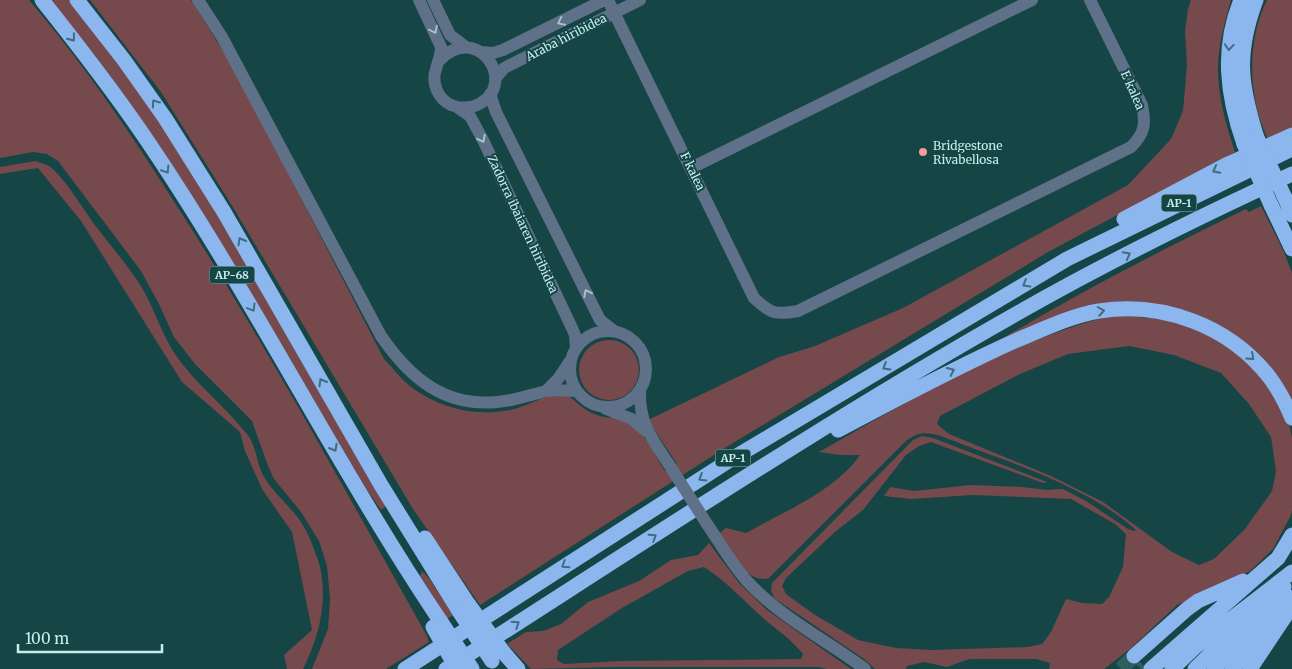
<svg xmlns="http://www.w3.org/2000/svg" width="1292" height="669" font-family="Merriweather,serif">
<style>
.green{fill:#76494c;fill-rule:evenodd}
.lines{fill:none;stroke-linecap:round;stroke-linejoin:round}
.highway-tunnel{stroke:#2f5e5e;stroke-width:15;stroke-dasharray:15 8;stroke-linecap:butt}
.minor{stroke:#5f7188;stroke-width:12}
.highway{stroke:#8bb6ee;stroke-width:15}
.minor-bridge{stroke:#5f7188;stroke-width:12}
.highway-bridge{stroke:#8bb6ee;stroke-width:15}
.oneway{stroke:#a1c2ca}
.oneway2{stroke:#3e6d80}
.poi-dot{fill:#f49aa0;stroke:#154545;stroke-width:2}
.labels{text-anchor:middle;dominant-baseline:central;stroke-width:4;stroke-linejoin:round;paint-order:stroke}
.shield{fill:#154545;stroke:#90bbbb;stroke-width:1}
.shield-label{font-size:11px;font-weight:bold;fill:#c5eded}
.street-label{font-size:12px;fill:#c5eded;stroke:#154545}
.poi-label{font-size:12px;fill:#c5eded;stroke:#154545;text-anchor:start}
</style>
<rect width="100%" height="100%" fill="#154545"/>
<path class="green" d="M 0,0 L 29,0 C 90,71 141,149 191,228 C 275,361 350,499 427,636 L 429,642 L 386,669 L 312,669 L 328,629 L 330,599 L 327,566 L 319,541 L 301,512 L 274,479 L 268,466 L 252,421 L 195,364 L 174,337 L 159,304 L 141,271 L 58,161 L 47,154 L 33,152 L 0,158 Z
M 50,0 L 70,0 C 101,39 133,79 160,121 C 240,246 312,378 386,506 L 381,510 L 367,490 L 168,159 L 96,57 Z
M 90,0 L 191,0 L 233,67 L 384,359 C 393,368 401,379 411,387 C 439,408 475,417 510,410 C 529,406 545,394 565,393 C 576,401 584,411 597,415 C 607,419 618,416 627,422 C 645,432 655,455 665,471 L 677,464 L 648,420 L 779,357 L 815,346 L 903,308 L 1128,185 L 1171,139 L 1183,111 L 1187,65 L 1185,31 L 1188,9 L 1191,0 L 1231,0 C 1225,22 1218,45 1218,68 C 1218,97 1226,125 1235,152 L 1048,252 L 728,446 L 480,605 L 413,509 L 231,204 L 161,92 Z
M 1267,0 L 1292,0 L 1292,127 L 1267,138 C 1263,127 1258,116 1256,105 C 1249,70 1251,32 1267,0 Z
M 35,161 C 40,163 45,164 49,166 C 64,176 86,214 98,229 C 114,250 132,270 145,293 C 155,312 162,333 173,351 C 193,382 223,404 246,433 C 256,444 256,459 261,471 C 270,491 289,504 301,522 C 309,534 314,549 319,563 C 329,599 319,637 303,669 L 287,669 L 284,655 L 312,630 L 292,532 L 262,489 L 245,451 L 240,432 L 182,382 L 81,221 L 38,168 L 0,174 L 0,167 Z
M 1261,206 L 1284,252 L 1292,273 L 1292,405 L 1254,352 L 1136,304 L 985,349 C 1070,297 1157,252 1246,209 L 1249,212 Z
M 1114,315 C 1135,317 1155,317 1175,322 C 1225,334 1283,385 1292,437 C 1292,444 1292,453 1292,460 C 1292,477 1292,493 1292,510 L 1291,515 L 1273,549 L 1250,571 L 1177,605 L 1130,649 L 1104,669 L 1049,669 L 1050,663 L 1036,659 L 969,659 L 947,667 L 924,662 L 907,666 L 906,669 L 875,669 L 864,659 L 774,598 L 771,590 L 772,583 L 913,440 L 922,436 L 933,438 L 1047,482 L 1043,483 L 931,442 L 919,446 L 906,455 L 863,510 L 836,531 L 786,578 L 782,586 L 786,594 L 815,615 L 858,640 L 896,648 L 932,650 L 1028,647 L 1042,644 L 1051,632 L 1066,599 L 1082,603 L 1102,604 L 1109,597 L 1123,567 L 1126,534 L 1115,524 L 1071,499 L 973,495 L 911,499 L 884,496 L 890,487 L 914,491 L 971,485 L 1022,487 L 1047,490 L 1063,489 L 1086,501 L 1128,529 L 1134,531 L 1136,530 C 1087,485 999,459 938,435 C 923,432 920,432 907,440 L 769,578 C 745,585 731,550 720,533 L 726,528 L 746,533 C 783,512 835,491 860,455 L 841,455 L 819,452 C 912,399 1009,341 1114,315 ZM 1129,346 L 1174,355 L 1221,373 L 1249,404 L 1271,437 L 1276,471 L 1272,491 L 1245,529 L 1214,559 L 1199,565 L 1172,552 L 1103,502 L 1051,476 L 949,434 L 937,424 L 940,416 L 1020,374 L 1068,354 Z
M579 370a30 30 0 1 1 60 0a30 30 0 1 1-60 0Z
M 709,543 L 739,583 L 767,610 L 851,669 L 827,669 L 817,667 L 615,667 L 531,669 L 507,644 L 526,632 L 543,631 L 561,624 L 588,602 L 639,581 L 671,560 L 698,555 ZM 704,567 C 726,581 744,601 763,618 C 777,630 792,640 803,654 L 801,659 L 620,661 L 564,664 L 557,660 L 558,650 L 622,608 L 688,571 Z
M 422,571 L 429,578 L 453,615 L 447,619 L 420,576 Z"/>
<g class="lines">
<path class="highway-tunnel" d="M 1121,669 L 1134,656
M 1141,669 L 1144,666"/>
<path class="minor" d="M 198,0 L 222,37 L 381,336 C 410,378 444,407 497,402 C 514,401 530,395 546,391 C 555,389 567,391 576,391
M 419,0 L 441,47 C 441,55 438,61 436,69 C 431,83 438,99 451,105 C 461,109 472,108 481,103 C 518,81 476,21 439,61
M 433,0 L 450,35 L 466,47
M 608,0 L 754,298 C 771,314 776,315 798,311 L 1131,147 C 1145,133 1146,124 1142,105 L 1090,0
M 481,52 L 493,53 L 503,50 L 604,0
M 495,79 L 504,68 L 640,0
M 490,94 L 496,112 L 600,320 L 614,331
M 457,107 L 470,116 L 483,140 L 572,328 L 575,335 L 576,348
M 691,168 L 1032,0
M570 369a38 38 0 1 1 76 0a38 38 0 1 1-76 0Z
M 547,390 L 558,379 L 570,361
M 640,390 C 639,423 651,437 668,463
M 606,409 L 632,419 L 647,432
M 707,524 C 720,543 732,564 747,581 C 780,617 826,640 865,669"/>
<path class="highway" d="M 42,0 C 77,44 112,89 144,136 C 251,293 335,464 441,622
M 77,0 L 124,60 L 165,118 L 224,212 L 381,485 L 459,611
M 1241,0 C 1221,48 1227,96 1244,144
M 1256,0 C 1236,54 1240,84 1257,138
M 1285,198 L 1292,215
M 1271,205 L 1292,249
M 1124,219 L 1228,164 L 1292,135
M 838,430 C 897,399 956,367 1017,340 C 1044,329 1070,316 1099,311 C 1163,301 1230,326 1270,378 C 1279,390 1286,404 1292,418
M 425,538 L 469,605
M 504,653 L 518,669
M 1134,656 L 1187,609 L 1198,601 L 1243,581
M 405,669 L 730,460 L 1067,259 L 1292,149
M 446,669 C 637,547 826,421 1023,310 C 1111,260 1201,216 1292,174
M 1151,669 L 1278,558 L 1292,535
M 1172,669 L 1195,647 L 1292,572
M 1195,669 L 1255,611
M 1214,669 L 1284,587
M 1232,669 L 1262,634 L 1287,596
M 1250,669 L 1292,606"/>
<path class="minor-bridge" d="M 668,463 L 707,524"/>
<path class="highway-bridge" d="M 1257,138 L 1285,198
M 1244,144 L 1271,205
M 469,605 L 504,653
M 459,611 L 492,661
M 441,622 L 472,669
M 433,627 L 457,669"/>
</g>
<defs><path id="oneway-chevron" d="M-2-3.5L2.5 0L-2 3.5" fill="none" stroke-width="1.6" stroke-linecap="round" stroke-linejoin="round" transform="scale(1.25)"/></defs>
<g class="oneway">
<use href="#oneway-chevron" transform="translate(561 22) rotate(154)"/>
<use href="#oneway-chevron" transform="translate(434 30) rotate(64)"/>
<use href="#oneway-chevron" transform="translate(482 139) rotate(63)"/>
<use href="#oneway-chevron" transform="translate(587 293) rotate(-117)"/>
</g>
<g class="oneway2">
<use href="#oneway-chevron" transform="translate(72 38) rotate(52)"/>
<use href="#oneway-chevron" transform="translate(1229 47) rotate(94)"/>
<use href="#oneway-chevron" transform="translate(155 103) rotate(-125)"/>
<use href="#oneway-chevron" transform="translate(166 170) rotate(57)"/>
<use href="#oneway-chevron" transform="translate(1216 170) rotate(152)"/>
<use href="#oneway-chevron" transform="translate(241 241) rotate(-120)"/>
<use href="#oneway-chevron" transform="translate(1127 255) rotate(-28)"/>
<use href="#oneway-chevron" transform="translate(1026 284) rotate(149)"/>
<use href="#oneway-chevron" transform="translate(252 308) rotate(59)"/>
<use href="#oneway-chevron" transform="translate(1101 311) rotate(-9)"/>
<use href="#oneway-chevron" transform="translate(1251 357) rotate(42)"/>
<use href="#oneway-chevron" transform="translate(886 367) rotate(149)"/>
<use href="#oneway-chevron" transform="translate(951 371) rotate(-25)"/>
<use href="#oneway-chevron" transform="translate(322 382) rotate(-120)"/>
<use href="#oneway-chevron" transform="translate(334 448) rotate(60)"/>
<use href="#oneway-chevron" transform="translate(702 478) rotate(148)"/>
<use href="#oneway-chevron" transform="translate(653 537) rotate(-33)"/>
<use href="#oneway-chevron" transform="translate(565 565) rotate(147)"/>
<use href="#oneway-chevron" transform="translate(516 624) rotate(-33)"/>
</g>
<circle class="poi-dot" cx="923" cy="152" r="5"/>
<g class="labels">
<g class="shield">
<rect x="1161.5" y="194.5" width="35" height="17" rx="4"/>
<rect x="209.5" y="266.5" width="45" height="17" rx="4"/>
<rect x="715.5" y="449.5" width="35" height="17" rx="4"/>
</g>
<g class="shield-label">
<text x="1179" y="203">AP-1</text>
<text x="232" y="275">AP-68</text>
<text x="733" y="458">AP-1</text>
</g>
<g class="street-label">
<text transform="translate(566 37) rotate(-27)">Araba hiribidea</text>
<text transform="translate(1133 90) rotate(66)">E kalea</text>
<text transform="translate(693 171) rotate(64)">F kalea</text>
<text transform="translate(523 224) rotate(65)">Zadorra ibaiaren hiribidea</text>
</g>
<g class="poi-label">
<text x="933" y="145">Bridgestone<tspan x="933" dy="14">Rivabellosa</tspan></text>
</g>
</g>
<path d="M18 644v8h144v-8" fill="none" stroke="#c5eded" stroke-width="2.5"/>
<text x="25" y="644" font-size="15" fill="#c5eded" stroke="#154545" stroke-width="4" paint-order="stroke">100 m</text>
</svg>
